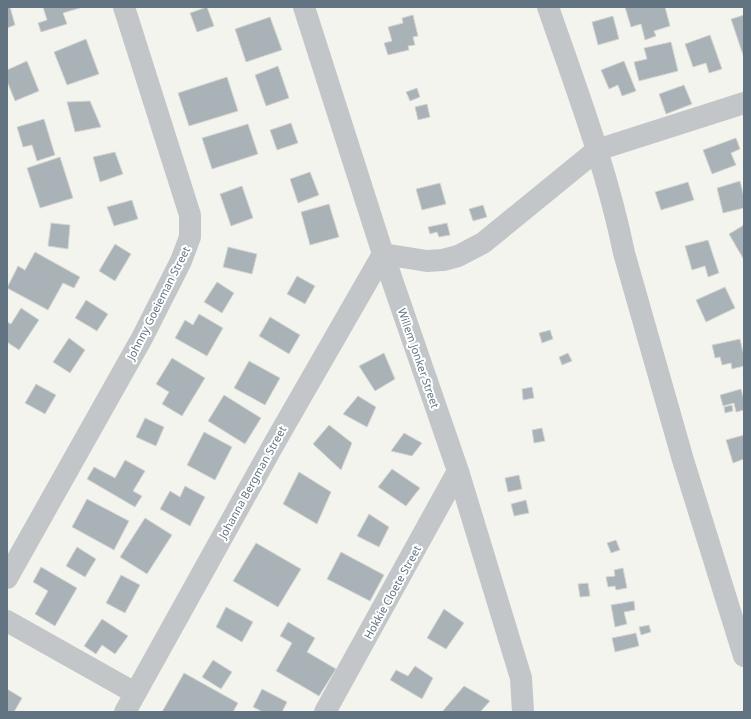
<svg xmlns="http://www.w3.org/2000/svg" width="751" height="719" font-family="'Noto Sans',sans-serif">
<style>
.building{fill:#a9b2b6;stroke:#d5d5d2}
.lines{fill:none;stroke-linecap:round;stroke-linejoin:round}
.street{stroke:#c3c6c9;stroke-width:22}
.labels{text-anchor:middle;dominant-baseline:central;stroke-width:4;stroke-linejoin:round;paint-order:stroke}
.street-label{font-size:11px;fill:#627481;stroke:#fff}
</style>
<rect width="100%" height="100%" fill="#f4f4ef"/>
<path class="building" d="M 7,7 L 10,7 L 15,25 L 7,28 Z
M 43,7 L 80,7 L 80,8 L 63,13 L 67,24 L 41,32 L 38,23 L 47,20 Z
M 207,7 L 214,26 L 197,32 L 190,13 Z
M 625,7 L 665,7 L 670,26 L 654,31 L 656,36 L 645,40 L 641,24 L 631,27 Z
M 413,15 L 418,36 L 413,37 L 415,45 L 408,46 L 409,50 L 388,55 L 384,43 L 392,41 L 388,27 L 403,23 L 402,18 Z
M 744,15 L 744,58 L 731,19 Z
M 613,16 L 619,39 L 598,45 L 592,22 Z
M 270,17 L 282,50 L 246,62 L 235,29 Z
M 710,35 L 722,69 L 709,73 L 706,63 L 693,67 L 685,44 Z
M 86,39 L 99,74 L 67,85 L 54,52 Z
M 671,42 L 678,71 L 639,81 L 634,62 L 647,59 L 644,48 Z
M 27,61 L 39,91 L 15,101 L 7,81 L 7,70 Z
M 624,61 L 636,91 L 622,96 L 618,85 L 609,89 L 601,70 Z
M 278,66 L 289,98 L 266,106 L 255,75 Z
M 227,77 L 238,111 L 189,126 L 178,93 Z
M 684,85 L 692,104 L 666,114 L 659,94 Z
M 417,88 L 420,97 L 410,101 L 406,92 Z
M 90,101 L 101,127 L 75,132 L 67,102 Z
M 427,104 L 430,117 L 418,120 L 415,107 Z
M 44,119 L 55,155 L 37,161 L 32,145 L 23,147 L 17,127 Z
M 291,123 L 298,143 L 277,150 L 270,130 Z
M 248,124 L 258,154 L 212,169 L 202,138 Z
M 736,138 L 740,149 L 731,153 L 736,165 L 712,174 L 703,150 Z
M 115,152 L 123,174 L 100,182 L 93,157 Z
M 60,157 L 73,198 L 40,208 L 27,168 Z
M 310,172 L 319,195 L 298,203 L 290,179 Z
M 740,181 L 744,197 L 744,208 L 723,213 L 717,188 Z
M 688,182 L 694,200 L 661,210 L 655,192 Z
M 440,183 L 446,204 L 422,210 L 416,189 Z
M 242,186 L 253,218 L 231,226 L 220,194 Z
M 132,200 L 138,219 L 114,226 L 107,207 Z
M 329,204 L 339,237 L 310,245 L 301,212 Z
M 483,205 L 487,217 L 473,221 L 469,209 Z
M 51,223 L 70,225 L 68,249 L 48,246 Z
M 447,223 L 450,235 L 439,237 L 437,232 L 430,234 L 428,227 Z
M 744,225 L 744,260 L 729,234 Z
M 708,240 L 719,273 L 708,277 L 705,266 L 692,270 L 685,246 Z
M 115,244 L 131,254 L 115,281 L 99,271 Z
M 228,247 L 257,254 L 252,274 L 223,267 Z
M 35,252 L 80,277 L 74,288 L 63,283 L 48,310 L 7,288 L 18,266 L 25,270 Z
M 297,276 L 315,286 L 305,304 L 287,294 Z
M 217,282 L 234,293 L 222,313 L 204,302 Z
M 725,287 L 735,308 L 706,322 L 696,300 Z
M 86,300 L 108,314 L 97,331 L 75,318 Z
M 21,308 L 39,320 L 19,350 L 7,342 L 7,322 L 11,324 Z
M 199,314 L 223,328 L 207,356 L 175,338 L 185,320 L 193,325 Z
M 270,317 L 300,335 L 289,354 L 259,336 Z
M 550,330 L 553,339 L 542,343 L 539,333 Z
M 69,338 L 85,350 L 70,373 L 53,362 Z
M 740,339 L 744,356 L 744,366 L 732,369 L 731,363 L 722,365 L 720,357 L 715,358 L 712,345 Z
M 384,353 L 395,379 L 375,391 L 359,366 Z
M 568,353 L 572,361 L 562,365 L 559,357 Z
M 172,358 L 205,378 L 182,416 L 162,404 L 169,392 L 156,384 Z
M 249,361 L 280,378 L 265,405 L 234,388 Z
M 36,384 L 56,395 L 45,414 L 25,403 Z
M 532,387 L 534,398 L 523,400 L 522,389 Z
M 741,389 L 744,400 L 744,410 L 736,412 L 734,403 L 723,406 L 720,395 Z
M 224,395 L 261,418 L 245,444 L 208,421 Z
M 358,396 L 376,407 L 367,427 L 343,414 Z
M 732,405 L 733,411 L 725,413 L 724,407 Z
M 145,418 L 164,427 L 156,446 L 136,437 Z
M 329,425 L 352,443 L 341,470 L 313,444 Z
M 542,428 L 545,441 L 534,443 L 532,430 Z
M 204,432 L 232,447 L 215,480 L 187,465 Z
M 404,433 L 422,443 L 412,456 L 391,451 Z
M 744,435 L 744,459 L 733,463 L 726,440 Z
M 125,460 L 145,471 L 133,491 L 142,496 L 135,507 L 87,479 L 94,467 L 115,478 Z
M 392,469 L 420,488 L 406,506 L 378,487 Z
M 299,472 L 331,492 L 317,524 L 283,504 Z
M 519,475 L 522,489 L 508,492 L 505,478 Z
M 185,486 L 205,497 L 190,526 L 160,509 L 170,491 L 180,497 Z
M 87,499 L 129,521 L 114,550 L 72,527 Z
M 526,500 L 529,513 L 514,516 L 511,504 Z
M 369,514 L 389,527 L 379,547 L 357,536 Z
M 145,518 L 172,535 L 147,574 L 120,557 Z
M 616,540 L 620,550 L 611,553 L 607,543 Z
M 256,543 L 301,569 L 278,607 L 233,581 Z
M 77,547 L 96,559 L 85,577 L 66,566 Z
M 341,552 L 384,575 L 370,601 L 327,579 Z
M 41,567 L 77,588 L 55,626 L 35,614 L 48,591 L 33,582 Z
M 623,568 L 627,588 L 616,590 L 615,586 L 608,587 L 606,577 L 615,576 L 614,570 Z
M 121,575 L 140,585 L 125,613 L 106,603 Z
M 588,583 L 590,596 L 580,597 L 578,584 Z
M 634,601 L 635,610 L 624,612 L 627,624 L 615,627 L 611,605 Z
M 226,607 L 253,622 L 242,642 L 216,627 Z
M 444,609 L 464,623 L 446,649 L 427,638 Z
M 102,619 L 128,636 L 115,654 L 102,645 L 96,654 L 84,646 Z
M 288,622 L 315,638 L 307,652 L 336,669 L 319,696 L 276,671 L 292,643 L 280,636 Z
M 649,625 L 651,632 L 641,635 L 639,627 Z
M 636,633 L 639,646 L 615,652 L 612,638 Z
M 213,660 L 232,672 L 221,689 L 202,677 Z
M 415,666 L 433,678 L 422,699 L 390,680 L 396,670 L 408,676 Z
M 184,673 L 238,703 L 233,712 L 162,712 Z
M 464,686 L 490,701 L 480,712 L 442,712 Z
M 7,689 L 22,698 L 14,712 L 7,712 Z
M 262,689 L 287,702 L 282,712 L 263,712 L 253,707 Z"/>
<g class="lines">
<path class="street" d="M 304,7 L 383,254 L 458,471 L 521,678 L 523,712
M 548,7 C 576,88 607,169 624,253 L 683,460 L 744,656
M 7,578 L 142,338 L 181,261 L 190,237 L 190,215 L 124,7
M 7,621 L 135,693
M 125,712 L 275,442 L 383,254 L 427,261 L 443,260 L 458,256 L 483,243 L 597,150 L 744,103
M 325,712 L 458,471"/>
</g>
<g class="labels">
<g class="street-label">
<text transform="translate(158 303) rotate(-63)">Johnny Goeieman Street</text>
<text transform="translate(419 358) rotate(71)">Willem Jonker Street</text>
<text transform="translate(252 482) rotate(-61)">Johanna Bergman Street</text>
<text transform="translate(392 592) rotate(-61)">Hokkie Cloete Street</text>
</g>
</g>
<rect width="751" height="719" fill="none" stroke="#627481" stroke-width="16"/>
</svg>
